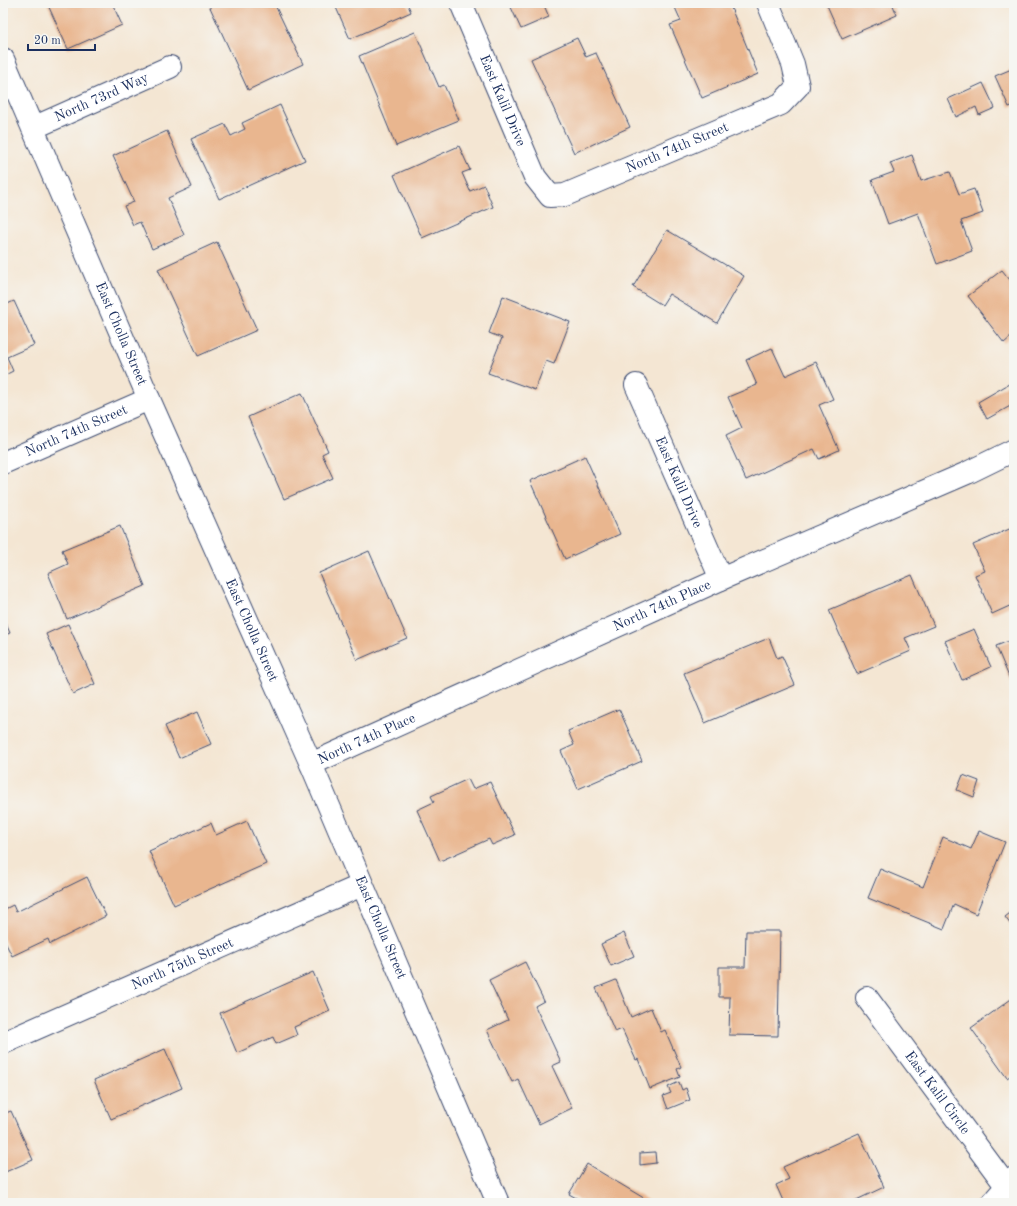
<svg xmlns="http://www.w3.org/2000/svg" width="1017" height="1206" font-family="'Old Standard TT',serif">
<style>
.building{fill:#e9b68f}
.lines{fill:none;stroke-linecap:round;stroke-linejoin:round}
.minor-casing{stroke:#3c4a70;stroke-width:24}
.minor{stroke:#fff;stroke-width:22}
.labels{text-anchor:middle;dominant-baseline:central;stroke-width:3;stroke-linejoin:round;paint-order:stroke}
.street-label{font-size:14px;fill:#1b2f5e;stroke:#f6f6f2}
</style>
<rect width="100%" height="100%" fill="#f6f6f2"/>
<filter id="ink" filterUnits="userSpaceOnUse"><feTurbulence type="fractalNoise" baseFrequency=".025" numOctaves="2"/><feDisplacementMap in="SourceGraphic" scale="8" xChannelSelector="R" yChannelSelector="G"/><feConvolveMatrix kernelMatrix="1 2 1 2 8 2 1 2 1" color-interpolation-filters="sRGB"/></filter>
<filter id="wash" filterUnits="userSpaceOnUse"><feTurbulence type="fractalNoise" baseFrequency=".012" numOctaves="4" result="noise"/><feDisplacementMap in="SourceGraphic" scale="16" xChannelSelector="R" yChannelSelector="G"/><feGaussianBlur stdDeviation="0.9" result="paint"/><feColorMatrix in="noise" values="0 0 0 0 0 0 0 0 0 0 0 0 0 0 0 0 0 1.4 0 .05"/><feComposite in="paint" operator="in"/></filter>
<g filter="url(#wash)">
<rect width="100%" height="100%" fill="#f4e6d3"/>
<g id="blocks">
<path class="building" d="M 47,3 L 112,3 L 122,25 L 68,49 Z
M 208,3 L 274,3 L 303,64 L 248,90 Z
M 334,3 L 407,3 L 411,12 L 350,39 Z
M 509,3 L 543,3 L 549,17 L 521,29 Z
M 673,3 L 729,3 L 758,74 L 702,98 L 670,25 L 681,21 Z
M 826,3 L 892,3 L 897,15 L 842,39 Z
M 415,32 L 439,87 L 444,85 L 459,120 L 396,146 L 359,56 Z
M 577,38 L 586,57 L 596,53 L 630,127 L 574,153 L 531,59 Z
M 1014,68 L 1014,105 L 1009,107 L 995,76 Z
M 983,83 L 995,108 L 979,115 L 976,107 L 956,117 L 948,99 Z
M 280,105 L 305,160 L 219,199 L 191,139 L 225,124 L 231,136 L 245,129 L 242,123 Z
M 167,131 L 192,187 L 168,198 L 184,235 L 152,249 L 140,222 L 133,225 L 124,206 L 134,202 L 113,156 Z
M 459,146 L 470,170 L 462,173 L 470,191 L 484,185 L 493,207 L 422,238 L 394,175 Z
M 912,155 L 921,181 L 950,172 L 959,194 L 974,189 L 983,213 L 961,221 L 972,251 L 937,264 L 918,213 L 888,224 L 872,180 L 894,172 L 890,163 Z
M 667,230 L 744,276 L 717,323 L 669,294 L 662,305 L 633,287 Z
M 217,242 L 257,330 L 198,356 L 158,269 Z
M 1002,270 L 1014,285 L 1014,339 L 1012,336 L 1004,343 L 968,296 Z
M 503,296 L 570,322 L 554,364 L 546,361 L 535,390 L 488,373 L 502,338 L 489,333 Z
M 14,301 L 34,345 L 7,357 L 13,371 L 3,376 L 3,306 Z
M 772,348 L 785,376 L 816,362 L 833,399 L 819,405 L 839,450 L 819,459 L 814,449 L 746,480 L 726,436 L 742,428 L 728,397 L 757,385 L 746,360 Z
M 1014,381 L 1014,404 L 987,419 L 978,402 Z
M 302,393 L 328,451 L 322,454 L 333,478 L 284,499 L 248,417 Z
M 585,456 L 620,534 L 565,559 L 530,481 Z
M 120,526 L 145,586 L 67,619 L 48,573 L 68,564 L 62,550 Z
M 1014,527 L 1014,604 L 992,614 L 975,575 L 985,571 L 973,545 Z
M 369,551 L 407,638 L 357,660 L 319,573 Z
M 912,575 L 934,626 L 905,638 L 911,651 L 857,674 L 829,610 Z
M 3,617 L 10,633 L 3,636 Z
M 68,624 L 95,684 L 73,694 L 46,634 Z
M 974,629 L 991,667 L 962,680 L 945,641 Z
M 769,638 L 777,658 L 782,656 L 795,685 L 705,723 L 684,673 Z
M 1014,639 L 1014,689 L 996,646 Z
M 619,709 L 642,761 L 578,789 L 561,751 L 574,745 L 568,731 Z
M 197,712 L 211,744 L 179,758 L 165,726 Z
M 963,775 L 979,781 L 974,797 L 957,790 Z
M 468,779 L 473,789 L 490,782 L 515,835 L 492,845 L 489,839 L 440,861 L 417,810 L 434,802 L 431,796 Z
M 247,821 L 266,864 L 174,905 L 149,851 L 211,823 L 216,835 Z
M 979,831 L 1005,842 L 976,914 L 954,904 L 944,929 L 868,898 L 880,869 L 923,887 L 943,837 L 971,849 Z
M 87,877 L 106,916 L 50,944 L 48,939 L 12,956 L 3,938 L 3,910 L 13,905 L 16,912 Z
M 1014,910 L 1014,929 L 1005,917 Z
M 746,931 L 780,931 L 778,1036 L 729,1035 L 730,997 L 719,997 L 719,967 L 745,967 Z
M 624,933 L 634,956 L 611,966 L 601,944 Z
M 525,962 L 544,1001 L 535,1006 L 561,1062 L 552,1066 L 572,1108 L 539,1124 L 518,1079 L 512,1082 L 487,1030 L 508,1020 L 489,980 Z
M 313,972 L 330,1011 L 294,1027 L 297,1035 L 276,1044 L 273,1037 L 237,1053 L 220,1013 Z
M 616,980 L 631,1017 L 651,1008 L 661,1032 L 665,1030 L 681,1067 L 677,1069 L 680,1077 L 650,1089 L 638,1059 L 636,1060 L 622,1029 L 615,1032 L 596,988 Z
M 1014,997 L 1014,1073 L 1007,1078 L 971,1028 Z
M 165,1049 L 182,1088 L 111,1119 L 94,1080 Z
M 679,1082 L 682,1090 L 686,1088 L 690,1100 L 668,1109 L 663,1096 L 671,1093 L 668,1087 Z
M 11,1111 L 33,1160 L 3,1173 L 3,1114 Z
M 859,1133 L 884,1187 L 850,1203 L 784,1203 L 776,1185 L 789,1179 L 783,1167 Z
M 655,1152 L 656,1163 L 640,1165 L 640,1153 Z
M 587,1164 L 652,1203 L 585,1203 L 569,1194 Z"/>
</g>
</g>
<g filter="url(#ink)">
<use href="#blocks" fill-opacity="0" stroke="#3c4a70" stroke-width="1"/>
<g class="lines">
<defs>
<g id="minor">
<path id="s1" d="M 461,3 L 535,177 L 550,196 L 565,195 L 781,104 L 798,86 L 793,64 L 768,3"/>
<path id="s2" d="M 3,59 L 149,399 L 311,764 L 498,1203"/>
<path id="s3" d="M 33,128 L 170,67"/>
<path id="s4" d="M 636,385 L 721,579"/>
<path id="s5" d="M 3,463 L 149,399"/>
<path id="s6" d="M 311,764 L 721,579 L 967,473 L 1014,450"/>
<path id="s7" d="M 867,998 L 1007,1187"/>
<path id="s8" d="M 3,1043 L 362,885"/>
<path d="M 992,1203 L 1014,1178"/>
</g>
</defs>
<use href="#minor" class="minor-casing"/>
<use href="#minor" class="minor"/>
</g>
</g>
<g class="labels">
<g class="street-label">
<text stroke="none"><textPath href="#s3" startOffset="75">North 73rd Way</textPath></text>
<text stroke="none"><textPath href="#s1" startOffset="106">East Kalil Drive</textPath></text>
<text stroke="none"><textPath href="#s1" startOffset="350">North 74th Street</textPath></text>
<text stroke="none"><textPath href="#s2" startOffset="299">East Cholla Street</textPath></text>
<text stroke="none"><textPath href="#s5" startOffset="80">North 74th Street</textPath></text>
<text stroke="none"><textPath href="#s4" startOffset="106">East Kalil Drive</textPath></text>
<text stroke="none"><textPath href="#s6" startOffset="385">North 74th Place</textPath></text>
<text stroke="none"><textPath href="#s2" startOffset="623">East Cholla Street</textPath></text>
<text stroke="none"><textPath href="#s6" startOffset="61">North 74th Place</textPath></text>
<text stroke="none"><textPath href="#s2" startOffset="947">East Cholla Street</textPath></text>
<text stroke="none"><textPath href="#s8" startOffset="196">North 75th Street</textPath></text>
<text stroke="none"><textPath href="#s7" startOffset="118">East Kalil Circle</textPath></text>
</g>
</g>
<rect width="1017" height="1206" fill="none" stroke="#f6f6f2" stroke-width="16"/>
<path d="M28 44v6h67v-6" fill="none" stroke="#1b2f5e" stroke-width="2"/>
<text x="34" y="44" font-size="12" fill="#1b2f5e" stroke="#f6f6f2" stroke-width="3" paint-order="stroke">20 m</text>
</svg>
